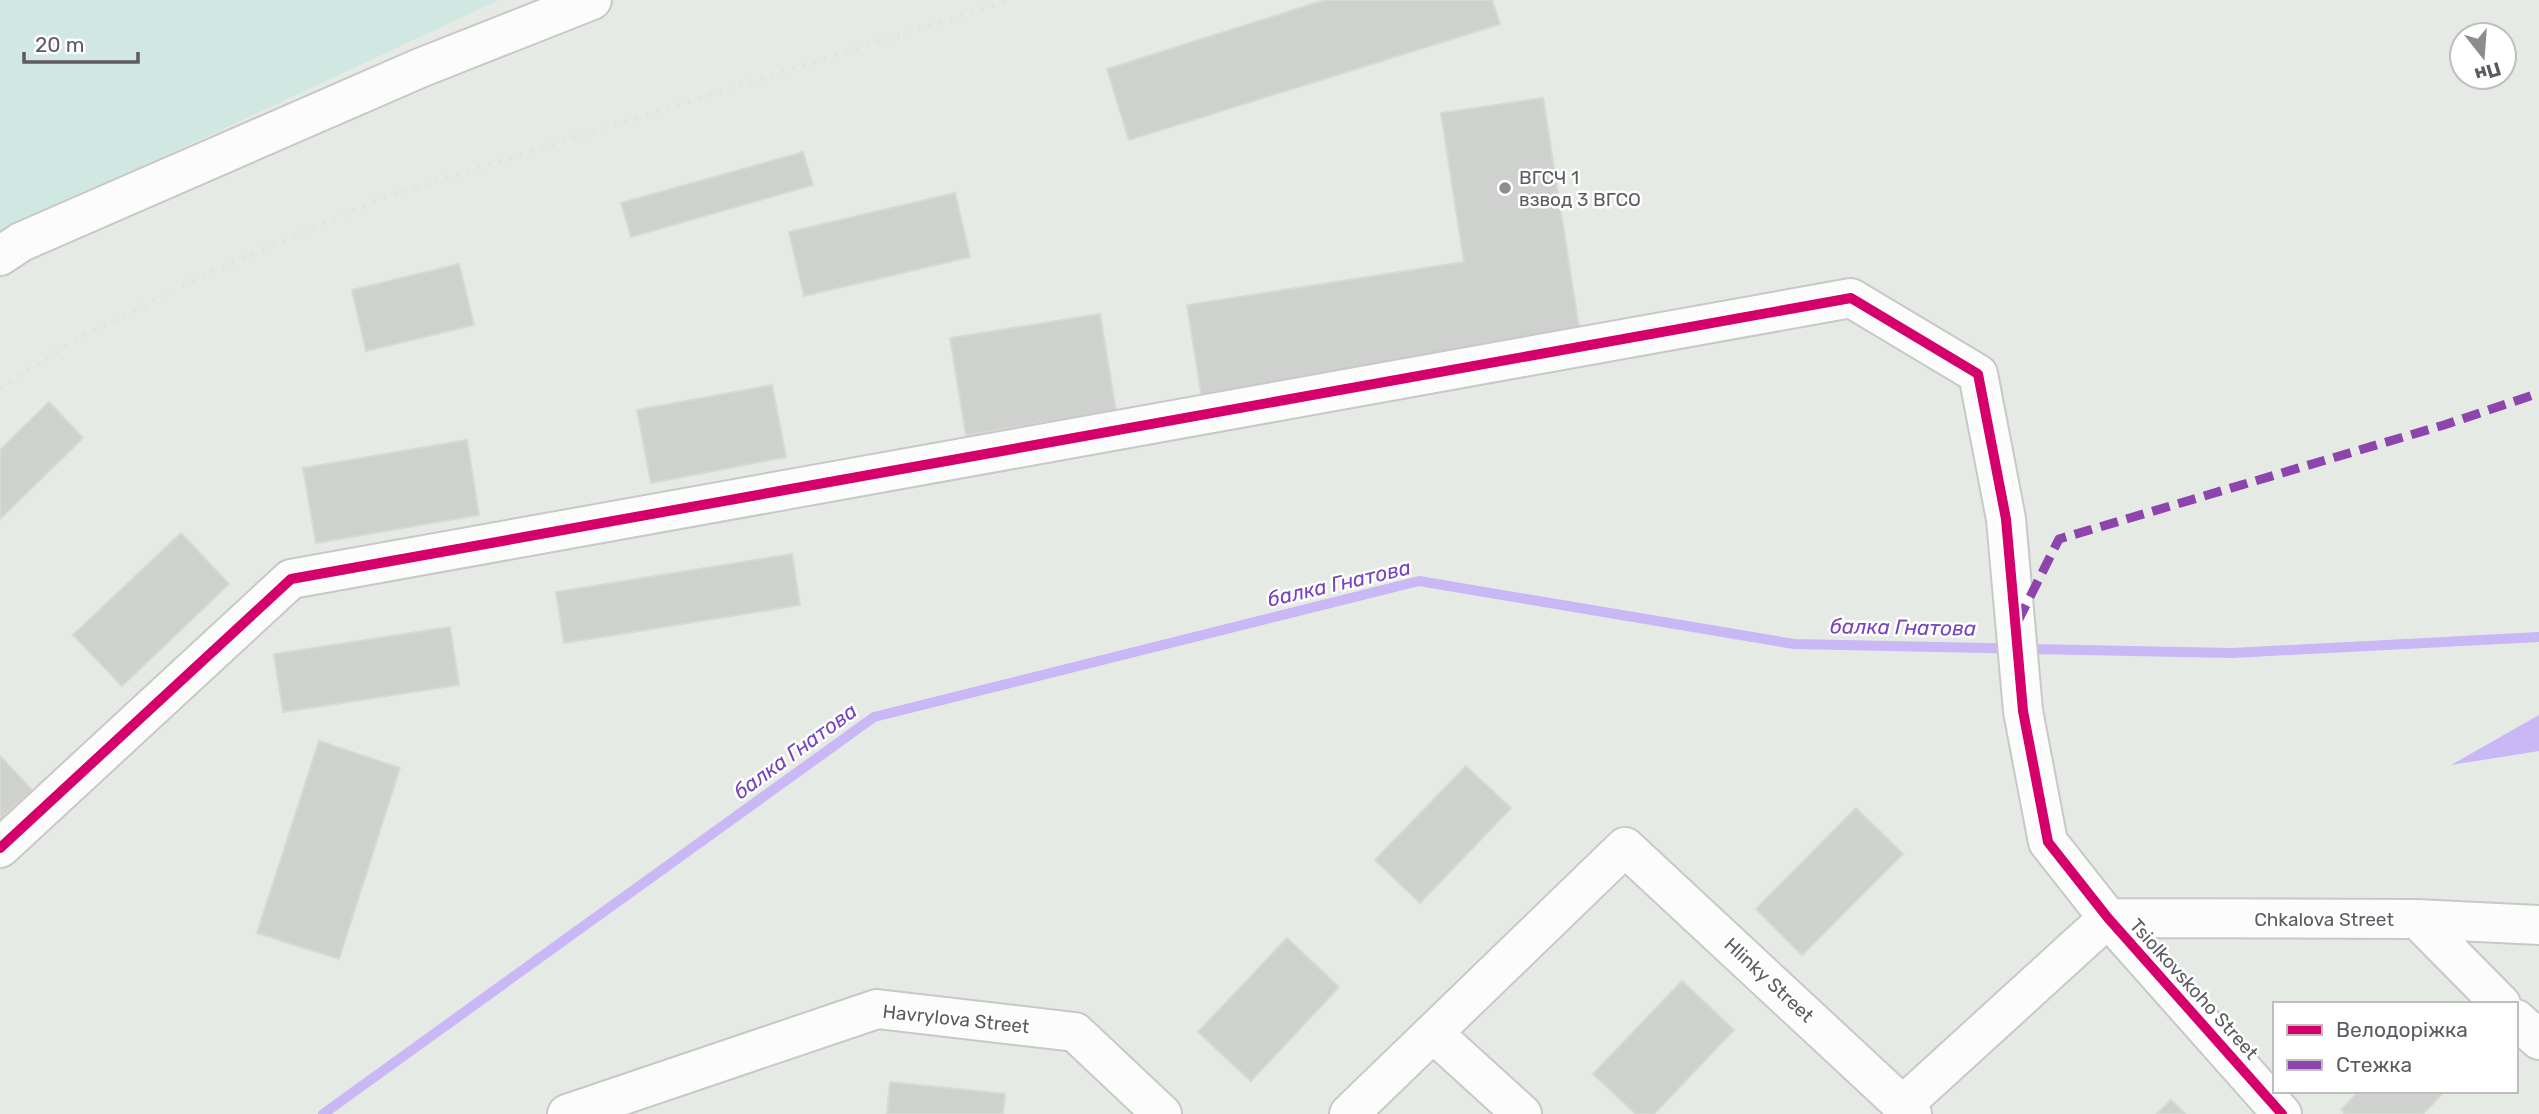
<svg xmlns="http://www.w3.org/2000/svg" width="2539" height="1114" font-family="Rubik,sans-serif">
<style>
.green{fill:#d0e7e2}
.water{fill:#cab7f6}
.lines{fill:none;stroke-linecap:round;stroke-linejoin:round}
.stream{stroke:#cab7f6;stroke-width:10}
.building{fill:#ced1cd;stroke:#d6d9d4;stroke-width:2}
.minor-casing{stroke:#c8c8c8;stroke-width:42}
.minor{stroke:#fbfcfb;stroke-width:38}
.rail{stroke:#e3e2e2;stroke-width:5;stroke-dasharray:2 9;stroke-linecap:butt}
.quiet{stroke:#8e44ad;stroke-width:9;stroke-dasharray:18 9;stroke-linecap:butt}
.cycleway-casing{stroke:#fff;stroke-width:15}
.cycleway{stroke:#d6006c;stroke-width:10}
.poi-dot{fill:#8e8c90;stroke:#fff;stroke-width:2.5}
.labels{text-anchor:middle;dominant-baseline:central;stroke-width:5;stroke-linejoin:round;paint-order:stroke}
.poi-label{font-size:19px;fill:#5e5a62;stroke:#fff;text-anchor:start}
.street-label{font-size:19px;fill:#5e5a62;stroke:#fff}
.water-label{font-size:21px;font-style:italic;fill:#7544c1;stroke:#fff}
</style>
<rect width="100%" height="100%" fill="#e6eae5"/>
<path class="green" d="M 0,0 L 499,0 L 0,233 Z"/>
<path class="water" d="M 2539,715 L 2539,751 L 2451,765 Z"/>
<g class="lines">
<path class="stream" d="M 323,1114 L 874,717 L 1419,581 L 1794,644 L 2232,653 L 2539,637"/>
</g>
<path class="building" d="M 1325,0 L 1492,0 L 1500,24 L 1129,140 L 1107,69 Z
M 1543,98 L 1581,340 L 1202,399 L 1187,305 L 1464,262 L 1441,113 Z
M 803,152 L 813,185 L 631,237 L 621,203 Z
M 955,193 L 970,257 L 804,296 L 789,232 Z
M 459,264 L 474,325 L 366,351 L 352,290 Z
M 1100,314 L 1116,411 L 966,435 L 950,338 Z
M 772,385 L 786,457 L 651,483 L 637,410 Z
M 49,402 L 83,438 L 0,519 L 0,450 Z
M 467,440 L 479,515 L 316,543 L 303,468 Z
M 181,533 L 229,584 L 122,686 L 73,635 Z
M 792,554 L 800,605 L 564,643 L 556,592 Z
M 450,627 L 459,685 L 283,712 L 274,654 Z
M 319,741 L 400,768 L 339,959 L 257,933 Z
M 0,756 L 32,790 L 0,819 Z
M 1466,766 L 1511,808 L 1420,903 L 1375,860 Z
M 1856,808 L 1903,854 L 1802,955 L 1756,909 Z
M 1287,938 L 1339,987 L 1251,1081 L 1198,1032 Z
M 1682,981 L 1734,1030 L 1654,1114 L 1636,1114 L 1593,1074 Z
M 890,1082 L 1005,1094 L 1003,1114 L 887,1114 Z
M 2359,1091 L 2445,1091 L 2423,1114 L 2345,1114 L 2341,1110 Z
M 2171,1100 L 2185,1114 L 2157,1114 Z"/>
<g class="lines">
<defs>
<path id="minor" d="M 0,256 L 21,242 L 420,68 L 592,0
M 0,848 L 291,579 L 1851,298 L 1978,374 L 2006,519 L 2023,711 L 2048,842 L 2108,918 L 2282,1114
M 2108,918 L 2417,919 L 2539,925
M 2417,919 L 2501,1004
M 2516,1019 L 2539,1040
M 1433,1033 L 1522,1114
M 1903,1105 L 2108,918
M 567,1114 L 877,1009 L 1075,1032 L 1162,1114
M 1349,1114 L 1625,847 L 1912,1114"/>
</defs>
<use href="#minor" class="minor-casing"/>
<use href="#minor" class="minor"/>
<path class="rail" d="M 0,388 L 79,338 L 213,271 L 386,197 L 1011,0"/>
<path class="quiet" d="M 2018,621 L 2059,539 L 2444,425 L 2539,393"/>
<defs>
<path id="cycleway" d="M 0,848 L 291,579 L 1851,298 L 1978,374 L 2006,519 L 2023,711 L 2048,842 L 2108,918 L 2282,1114"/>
</defs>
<use href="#cycleway" class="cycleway-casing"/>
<use href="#cycleway" class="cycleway"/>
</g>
<circle class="poi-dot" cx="1505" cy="188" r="7"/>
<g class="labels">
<g class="poi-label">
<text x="1519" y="177">ВГСЧ 1<tspan x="1519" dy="22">взвод 3 ВГСО</tspan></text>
</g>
<g class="street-label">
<text x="2324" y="919">Chkalova Street</text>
<text transform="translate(1769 980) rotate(43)">Hlinky Street</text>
<text transform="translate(2194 989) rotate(48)">Tsiolkovskoho Street</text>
<text transform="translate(956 1019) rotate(6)">Havrylova Street</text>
</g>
<g class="water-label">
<text transform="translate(1339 583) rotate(-13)">балка Гнатова</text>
<text transform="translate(1903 627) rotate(1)">балка Гнатова</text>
<text transform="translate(795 751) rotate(-36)">балка Гнатова</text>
</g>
</g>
<rect x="2273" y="1002" width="245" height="91" fill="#ffffff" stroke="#bfbdc0" stroke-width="2"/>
<rect x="2287" y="1025" width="35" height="10" fill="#d6006c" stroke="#bfbdc0" stroke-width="2"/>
<text x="2336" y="1037" font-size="21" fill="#5e5a62">Велодоріжка</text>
<rect x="2287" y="1060" width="35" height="10" fill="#8e44ad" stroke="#bfbdc0" stroke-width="2"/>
<text x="2336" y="1072" font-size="21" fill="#5e5a62">Стежка</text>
<g transform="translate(2483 56) rotate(163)"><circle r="33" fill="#ffffff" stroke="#bfbdc0" stroke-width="2"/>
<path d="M0-5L12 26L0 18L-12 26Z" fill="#8e8c90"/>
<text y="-10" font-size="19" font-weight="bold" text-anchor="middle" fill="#5e5a62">Пн</text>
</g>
<path d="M24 52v10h114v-10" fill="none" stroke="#5e5a62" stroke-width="3.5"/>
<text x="35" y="52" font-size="21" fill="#5e5a62" stroke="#ffffff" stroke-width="5" paint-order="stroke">20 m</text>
</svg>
